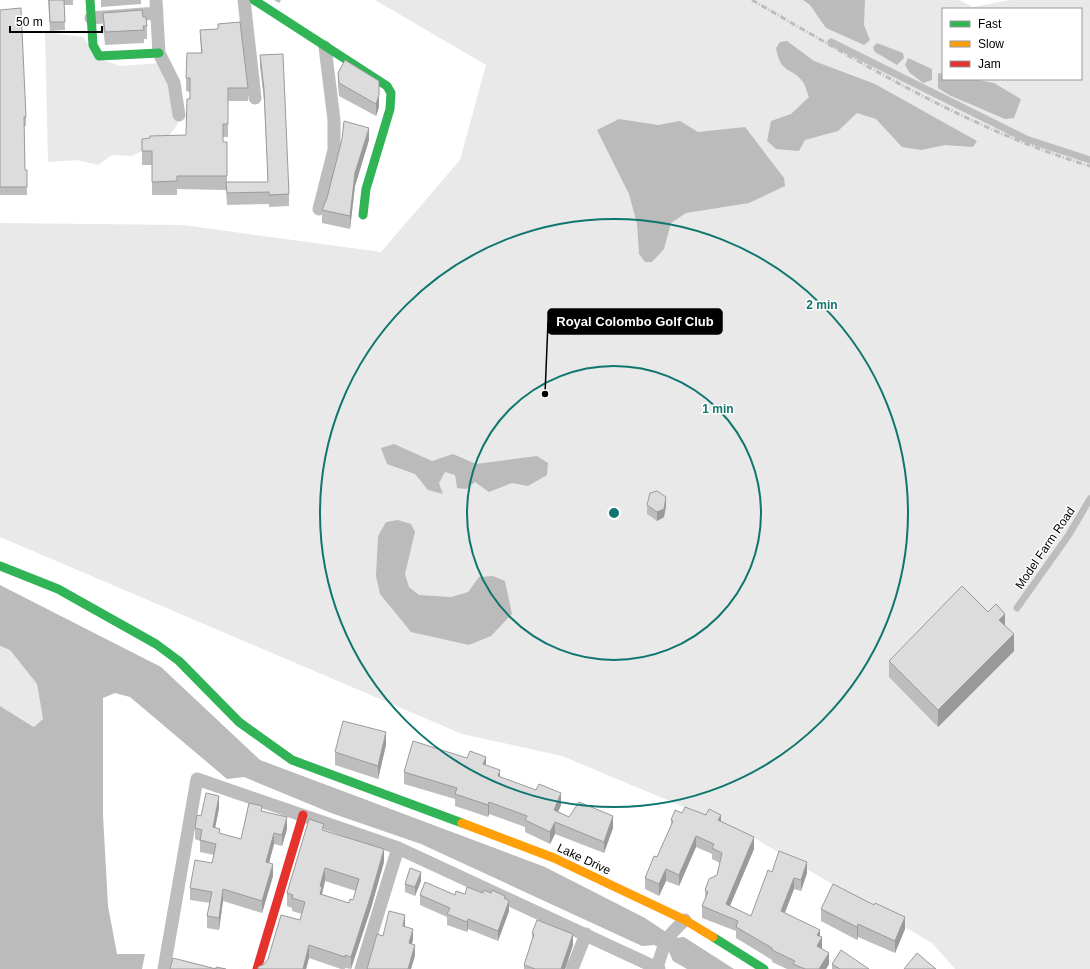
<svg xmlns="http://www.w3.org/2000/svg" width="1090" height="969" font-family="Helvetica,sans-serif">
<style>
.green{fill:#e9e9e9;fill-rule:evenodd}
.water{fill:#bbb}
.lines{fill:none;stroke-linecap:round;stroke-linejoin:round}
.lane{stroke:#bdbdbd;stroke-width:7}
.street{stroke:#bdbdbd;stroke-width:13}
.fast{stroke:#30b455;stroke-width:9}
.slow{stroke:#ff9f0a;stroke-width:9}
.jam{stroke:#e5322d;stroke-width:9}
.rail{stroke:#bdbdbd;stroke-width:3;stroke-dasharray:6 2 1 2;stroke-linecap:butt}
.wall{fill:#bdbdbd;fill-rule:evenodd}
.shaded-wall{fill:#9a9a9a}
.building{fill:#dcdcdc;stroke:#9a9a9a;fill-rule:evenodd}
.ring{fill:none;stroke:#0f766e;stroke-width:2}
.labels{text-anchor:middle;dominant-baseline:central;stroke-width:3;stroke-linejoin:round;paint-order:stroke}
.street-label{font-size:12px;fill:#000;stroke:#fff}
.centre{fill:#0f766e;stroke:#fff;stroke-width:2}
.ring-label{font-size:12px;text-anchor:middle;font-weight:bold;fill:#0f766e;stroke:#fff;stroke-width:3;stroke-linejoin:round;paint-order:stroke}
.leader{fill:none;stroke:#000;stroke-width:1.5}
.callout-dot{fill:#000;stroke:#fff;stroke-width:1.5}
.callout{fill:#000;stroke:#000;stroke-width:1.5}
.callout-label{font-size:13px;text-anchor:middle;font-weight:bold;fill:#fff}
</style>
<rect width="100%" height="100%" fill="#fff"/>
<path class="green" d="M 375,0 L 959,0 L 973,7 L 1009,0 L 1090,0 L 1090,969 L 955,969 L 932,943 L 746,833 L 562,756 L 462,734 L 0,537 L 0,223 L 183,225 L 381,252 L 460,160 L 486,65 ZM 943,9 L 1081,9 L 1081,79 L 943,79 Z
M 45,32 L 83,37 L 98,58 L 120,66 L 161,63 L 174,88 L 178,124 L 164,142 L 131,156 L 112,155 L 98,165 L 77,160 L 48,162 Z
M 0,646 L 10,650 L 37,684 L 43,719 L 35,727 L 0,706 Z"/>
<path class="water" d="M 803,0 L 865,0 L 864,25 L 870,40 L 864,45 L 826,28 L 810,5 Z
M 787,41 L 814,61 L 875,84 L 977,141 L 973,147 L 945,145 L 921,150 L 902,147 L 876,119 L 857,113 L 838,131 L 805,140 L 799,151 L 776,149 L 767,141 L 771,121 L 791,114 L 809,97 C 807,93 806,86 803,82 C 791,66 781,75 776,48 L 780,42 Z
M 877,43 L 903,53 L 904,58 L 897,65 L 875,52 L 873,47 Z
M 908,58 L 932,69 L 932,80 L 923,83 L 909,72 L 905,65 Z
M 938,73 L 943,74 L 943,79 L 973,79 L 994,83 L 1021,99 L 1014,118 L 1005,119 L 949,95 L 938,88 Z
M 619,119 L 658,125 L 680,121 L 698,132 L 745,127 L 784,178 L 785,186 L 749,203 L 686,213 L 671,223 L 664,249 L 652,262 L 645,262 L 639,254 L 637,224 L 629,194 L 597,130 Z
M 394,444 L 432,461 L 453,454 L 476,464 L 537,456 L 548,463 L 547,475 L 528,486 L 512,483 L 489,492 L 475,482 L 466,489 L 457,488 L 455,475 L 445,472 L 439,483 L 443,494 L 428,490 L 415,474 L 387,464 L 381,448 Z
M 398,520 L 411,524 L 415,532 L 405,574 L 409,587 L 419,595 L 451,597 L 468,592 L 479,577 L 493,576 L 505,581 L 512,614 L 491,636 L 469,645 L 411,632 L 380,594 L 376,576 L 378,536 L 386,522 Z
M 0,585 L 161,667 L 260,760 L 545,867 L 645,918 L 675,938 L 684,937 L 734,969 L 687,969 L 673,961 L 669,952 L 654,945 L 642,946 L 421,844 L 331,813 L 244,777 L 227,779 L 130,697 L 115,693 L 103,698 L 103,815 L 108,906 L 117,954 L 145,954 L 142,969 L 0,969 L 0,706 L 34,727 L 43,719 L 37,684 L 10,650 L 0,646 Z"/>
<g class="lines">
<path class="lane" d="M 831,42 L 1026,139 L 1090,160
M 1017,608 L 1068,536 L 1090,499"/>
<path class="street" d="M 156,0 L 159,53 L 174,83 L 179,115
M 244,0 L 255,98
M 91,18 L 157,13
M 319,209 L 334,150 L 334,120 L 325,47
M 657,968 C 665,942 664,939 685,920
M 164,969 L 197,779 L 398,848 L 659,969
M 361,969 L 398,848
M 572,969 L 586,934"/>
<path class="fast" d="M 90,0 L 93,45 L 99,56 L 159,53
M 254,0 L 387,86 L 391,93 L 390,109 L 366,189 L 363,215
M 0,566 L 58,589 L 156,644 L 179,661 L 239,722 L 292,760 L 462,823
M 713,937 L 764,969"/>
<path class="slow" d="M 462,823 L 554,858 L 685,920 L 713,937"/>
<path class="jam" d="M 257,969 L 303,815"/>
<path class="rail" d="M 752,0 C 860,62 970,130 1090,166"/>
</g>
<path class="wall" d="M 48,0 L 73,0 L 73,5 L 64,5 L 65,30 L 50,31 Z
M 101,0 L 141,0 L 141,4 L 101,7 Z
M 274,0 L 281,0 L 279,3 Z
M 0,10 L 26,117 L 26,126 L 24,126 L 25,170 L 27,170 L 27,195 L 0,195 Z
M 103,13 L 143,17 L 147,26 L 147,39 L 144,39 L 144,43 L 105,45 L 103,26 Z
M 200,30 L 248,88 L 248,101 L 228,101 L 228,137 L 223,137 L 223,142 L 227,142 L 227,182 L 268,182 L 264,101 L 260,67 L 260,55 L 289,194 L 289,206 L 269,207 L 269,204 L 227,205 L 226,190 L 177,189 L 177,195 L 152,195 L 152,165 L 142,165 L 142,151 L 150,138 L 186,135 L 190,92 L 186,91 L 186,78 L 201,53 Z
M 345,60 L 379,107 L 376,116 L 339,96 L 338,86 L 338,73 Z
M 369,140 L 355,186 L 350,229 L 322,223 L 322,210 Z
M 647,505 L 666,506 L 664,517 L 657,521 L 647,514 Z
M 988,612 L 1005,626 L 1014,651 L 938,727 L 889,677 L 889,661 Z
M 386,745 L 378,779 L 335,765 L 335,752 Z
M 486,765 L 500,777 L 561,805 L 558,812 L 569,817 L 613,828 L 604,853 L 555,834 L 550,844 L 525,832 L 525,827 L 489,814 L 488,817 L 455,806 L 455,799 L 404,784 L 404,772 Z
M 219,808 L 215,827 L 220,834 L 241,839 L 262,811 L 287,829 L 282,846 L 274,844 L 269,863 L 273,876 L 262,913 L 223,901 L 219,930 L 207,928 L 207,916 L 210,903 L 190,900 L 190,888 L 212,863 L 214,855 L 200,852 L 200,841 L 195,839 L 195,828 L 201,816 Z
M 682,813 L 706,815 L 721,822 L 754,849 L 730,906 L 751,916 L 772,872 L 807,873 L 801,891 L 794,889 L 785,913 L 820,936 L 822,949 L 829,964 L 826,969 L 787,969 L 772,962 L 772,960 L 736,938 L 736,931 L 702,918 L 702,906 L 705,901 L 705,890 L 717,875 L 720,863 L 712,859 L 712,854 L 696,847 L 679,886 L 666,881 L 659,896 L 645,889 L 645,878 L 657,857 L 671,826 L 671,820 Z
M 324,830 L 384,862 L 371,908 L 351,969 L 345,968 L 345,969 L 341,969 L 309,958 L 306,969 L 258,969 L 264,964 L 300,920 L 302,914 L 292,911 L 292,908 L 287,906 L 287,893 ZM 325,881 L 356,891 L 353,900 L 349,903 L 322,894 Z
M 421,881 L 415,896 L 405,892 L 405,884 Z
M 483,893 L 505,899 L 509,911 L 498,941 L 468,929 L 467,932 L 447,925 L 447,917 L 420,905 L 420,895 L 455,895 Z
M 821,909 L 905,929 L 895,953 L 858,937 L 857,940 L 821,921 Z
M 532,933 L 573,945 L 565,969 L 524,969 L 524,965 L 532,940 Z
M 832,964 L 869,969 L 832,969 Z"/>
<path class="shaded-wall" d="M 379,95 L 379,107 L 376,116 L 376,104 Z
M 369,128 L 369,140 L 355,186 L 350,229 L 350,216 L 355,173 Z
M 666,497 L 666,506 L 664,517 L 657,521 L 657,512 Z
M 1005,614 L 1005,630 L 999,620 Z
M 1014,634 L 1014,651 L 938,727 L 938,710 Z
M 386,732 L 386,745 L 378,779 L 378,766 Z
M 486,757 L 486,769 L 483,764 Z
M 500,770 L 500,781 L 498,776 Z
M 561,793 L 561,805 L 554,822 L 554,810 Z
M 219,796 L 219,808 L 213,839 L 213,827 Z
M 489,802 L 489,814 L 488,817 L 488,805 Z
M 721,815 L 721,826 L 718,820 Z
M 613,816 L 613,828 L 604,853 L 604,842 Z
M 287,817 L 287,829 L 282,846 L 282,835 Z
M 555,822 L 555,834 L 550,844 L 550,832 Z
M 274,833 L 274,844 L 266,874 L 266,862 Z
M 696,836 L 696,847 L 679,886 L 679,875 Z
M 754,837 L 754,849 L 726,915 L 726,904 Z
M 384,849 L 384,862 L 371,908 L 351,969 L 351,957 Z
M 807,862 L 807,873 L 801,891 L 801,880 Z
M 273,864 L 273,876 L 262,913 L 262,901 Z
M 325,868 L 325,881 L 322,893 L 322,900 L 320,907 L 320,886 Z
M 666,869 L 666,881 L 659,896 L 659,884 Z
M 421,872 L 421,881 L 415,896 L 415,887 Z
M 794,878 L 794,889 L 781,922 L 781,911 Z
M 223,889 L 223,901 L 219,930 L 219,918 Z
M 509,901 L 509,911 L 498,941 L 498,931 Z
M 405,915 L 405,926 L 403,937 L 403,926 Z
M 905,917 L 905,929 L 895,953 L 895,941 Z
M 468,919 L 468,929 L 467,932 L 467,922 Z
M 858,924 L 858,937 L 857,940 L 857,927 Z
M 413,929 L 413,940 L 409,954 L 409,943 Z
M 820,930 L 820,941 L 817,935 Z
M 573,934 L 573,945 L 565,969 L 561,969 Z
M 822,937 L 822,949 L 817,946 Z
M 309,945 L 309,958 L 306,969 L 303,969 Z
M 415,945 L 415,956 L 411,969 L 408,969 Z
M 829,953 L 829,964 L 826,969 L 819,969 Z"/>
<path class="building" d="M 49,0 L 64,0 L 65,22 L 50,22 Z
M 21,8 L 26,117 L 24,117 L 25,170 L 27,170 L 27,187 L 0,187 L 0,10 Z
M 142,10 L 143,17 L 146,17 L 147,26 L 143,26 L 144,30 L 105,32 L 103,13 Z
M 240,22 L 248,88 L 228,88 L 228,124 L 223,124 L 223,142 L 227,142 L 227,176 L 177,176 L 177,181 L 152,182 L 152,151 L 142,151 L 142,139 L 150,138 L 150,136 L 186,135 L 187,99 L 190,99 L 190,78 L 186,78 L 187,53 L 202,53 L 200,30 L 218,29 L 218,24 Z
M 283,54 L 289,194 L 269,195 L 269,192 L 227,193 L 226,182 L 268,182 L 264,89 L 260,55 Z
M 345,60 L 379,81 L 379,95 L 376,104 L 339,83 L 338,73 Z
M 344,121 L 369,128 L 355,173 L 350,216 L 322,210 L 327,198 L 342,139 Z
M 657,491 L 666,497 L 664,509 L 657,512 L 647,505 L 650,493 Z
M 962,586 L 988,612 L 996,604 L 1005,614 L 999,620 L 1014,634 L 938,710 L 889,661 Z
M 343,721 L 386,732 L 378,766 L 335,752 Z
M 413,741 L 467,758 L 470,751 L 486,757 L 483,764 L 500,770 L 498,776 L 536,790 L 539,784 L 561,793 L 554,810 L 569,817 L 579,802 L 613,816 L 604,842 L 555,822 L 550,832 L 525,820 L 527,816 L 489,802 L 488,805 L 455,794 L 457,788 L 404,772 Z
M 206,793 L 219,796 L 213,827 L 220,829 L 219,833 L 241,839 L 249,803 L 262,806 L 261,811 L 287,817 L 282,835 L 274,833 L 266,862 L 273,864 L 262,901 L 223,889 L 219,918 L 207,916 L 212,892 L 190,888 L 195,860 L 212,863 L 216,844 L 200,840 L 202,830 L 195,828 L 197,815 L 201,816 Z
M 685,807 L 706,815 L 709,809 L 721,815 L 718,820 L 754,837 L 726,904 L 751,916 L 768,870 L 772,872 L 779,851 L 807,862 L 801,880 L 794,878 L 781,911 L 820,930 L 817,935 L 822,937 L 817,946 L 829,953 L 819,969 L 805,969 L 793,964 L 795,961 L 772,950 L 772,948 L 736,927 L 738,921 L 702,906 L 708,892 L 705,890 L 709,879 L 717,875 L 722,853 L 712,848 L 714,844 L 696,836 L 679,875 L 666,869 L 659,884 L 645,878 L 654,856 L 657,857 L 673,821 L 671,820 L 675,810 L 682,813 Z
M 309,819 L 324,824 L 322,830 L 384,849 L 371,895 L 351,957 L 345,955 L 345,957 L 309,945 L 303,969 L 258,969 L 258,967 L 264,964 L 268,959 L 281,915 L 300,920 L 305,902 L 292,898 L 293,895 L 287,893 ZM 325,868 L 359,879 L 353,900 L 350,899 L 349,903 L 320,894 L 322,887 L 320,886 Z
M 410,868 L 421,872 L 415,887 L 405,884 Z
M 425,882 L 455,895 L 456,891 L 465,894 L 467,887 L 483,893 L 484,890 L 491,893 L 492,890 L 505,896 L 504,898 L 509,901 L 498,931 L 468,919 L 467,922 L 447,914 L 450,908 L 420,895 Z
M 833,884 L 874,905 L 875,903 L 905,917 L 895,941 L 858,924 L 857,927 L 821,909 Z
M 389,911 L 405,915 L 403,926 L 413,929 L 409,943 L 415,945 L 408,969 L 367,969 L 377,934 L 383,936 Z
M 537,920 L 573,934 L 561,969 L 535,969 L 524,965 L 534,934 L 532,933 Z
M 841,950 L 869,969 L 840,969 L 832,964 Z
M 917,953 L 936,969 L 904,969 Z
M 173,958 L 216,969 L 216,967 L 226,969 L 170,969 Z"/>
<g class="ring">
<circle cx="614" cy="513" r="147"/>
<circle cx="614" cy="513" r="294"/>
</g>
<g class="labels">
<g class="street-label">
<text transform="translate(1045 548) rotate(-56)">Model Farm Road</text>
<text transform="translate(584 859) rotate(25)">Lake Drive</text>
</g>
</g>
<circle cx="614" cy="513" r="6" class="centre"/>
<g class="ring-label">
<text x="822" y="309">2 min</text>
<text x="718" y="413">1 min</text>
</g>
<path class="leader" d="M545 394L548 322"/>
<circle class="callout-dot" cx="545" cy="394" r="4"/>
<rect class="callout" x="548" y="309" width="174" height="25" rx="4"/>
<g class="callout-label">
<text x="635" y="326">Royal Colombo Golf Club</text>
</g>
<rect x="942" y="8" width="140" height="72" fill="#ffffff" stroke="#999999"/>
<rect x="950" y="21" width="20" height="6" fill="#30b455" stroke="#999999"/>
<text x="978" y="28" font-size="12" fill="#000000">Fast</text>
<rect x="950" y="41" width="20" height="6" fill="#ff9f0a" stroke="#999999"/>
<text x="978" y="48" font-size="12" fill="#000000">Slow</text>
<rect x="950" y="61" width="20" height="6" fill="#e5322d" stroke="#999999"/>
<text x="978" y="68" font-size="12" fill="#000000">Jam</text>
<path d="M10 26v6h92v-6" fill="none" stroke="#000000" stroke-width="2"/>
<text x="16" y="26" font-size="12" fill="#000000" stroke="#ffffff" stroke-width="3" paint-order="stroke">50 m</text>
</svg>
